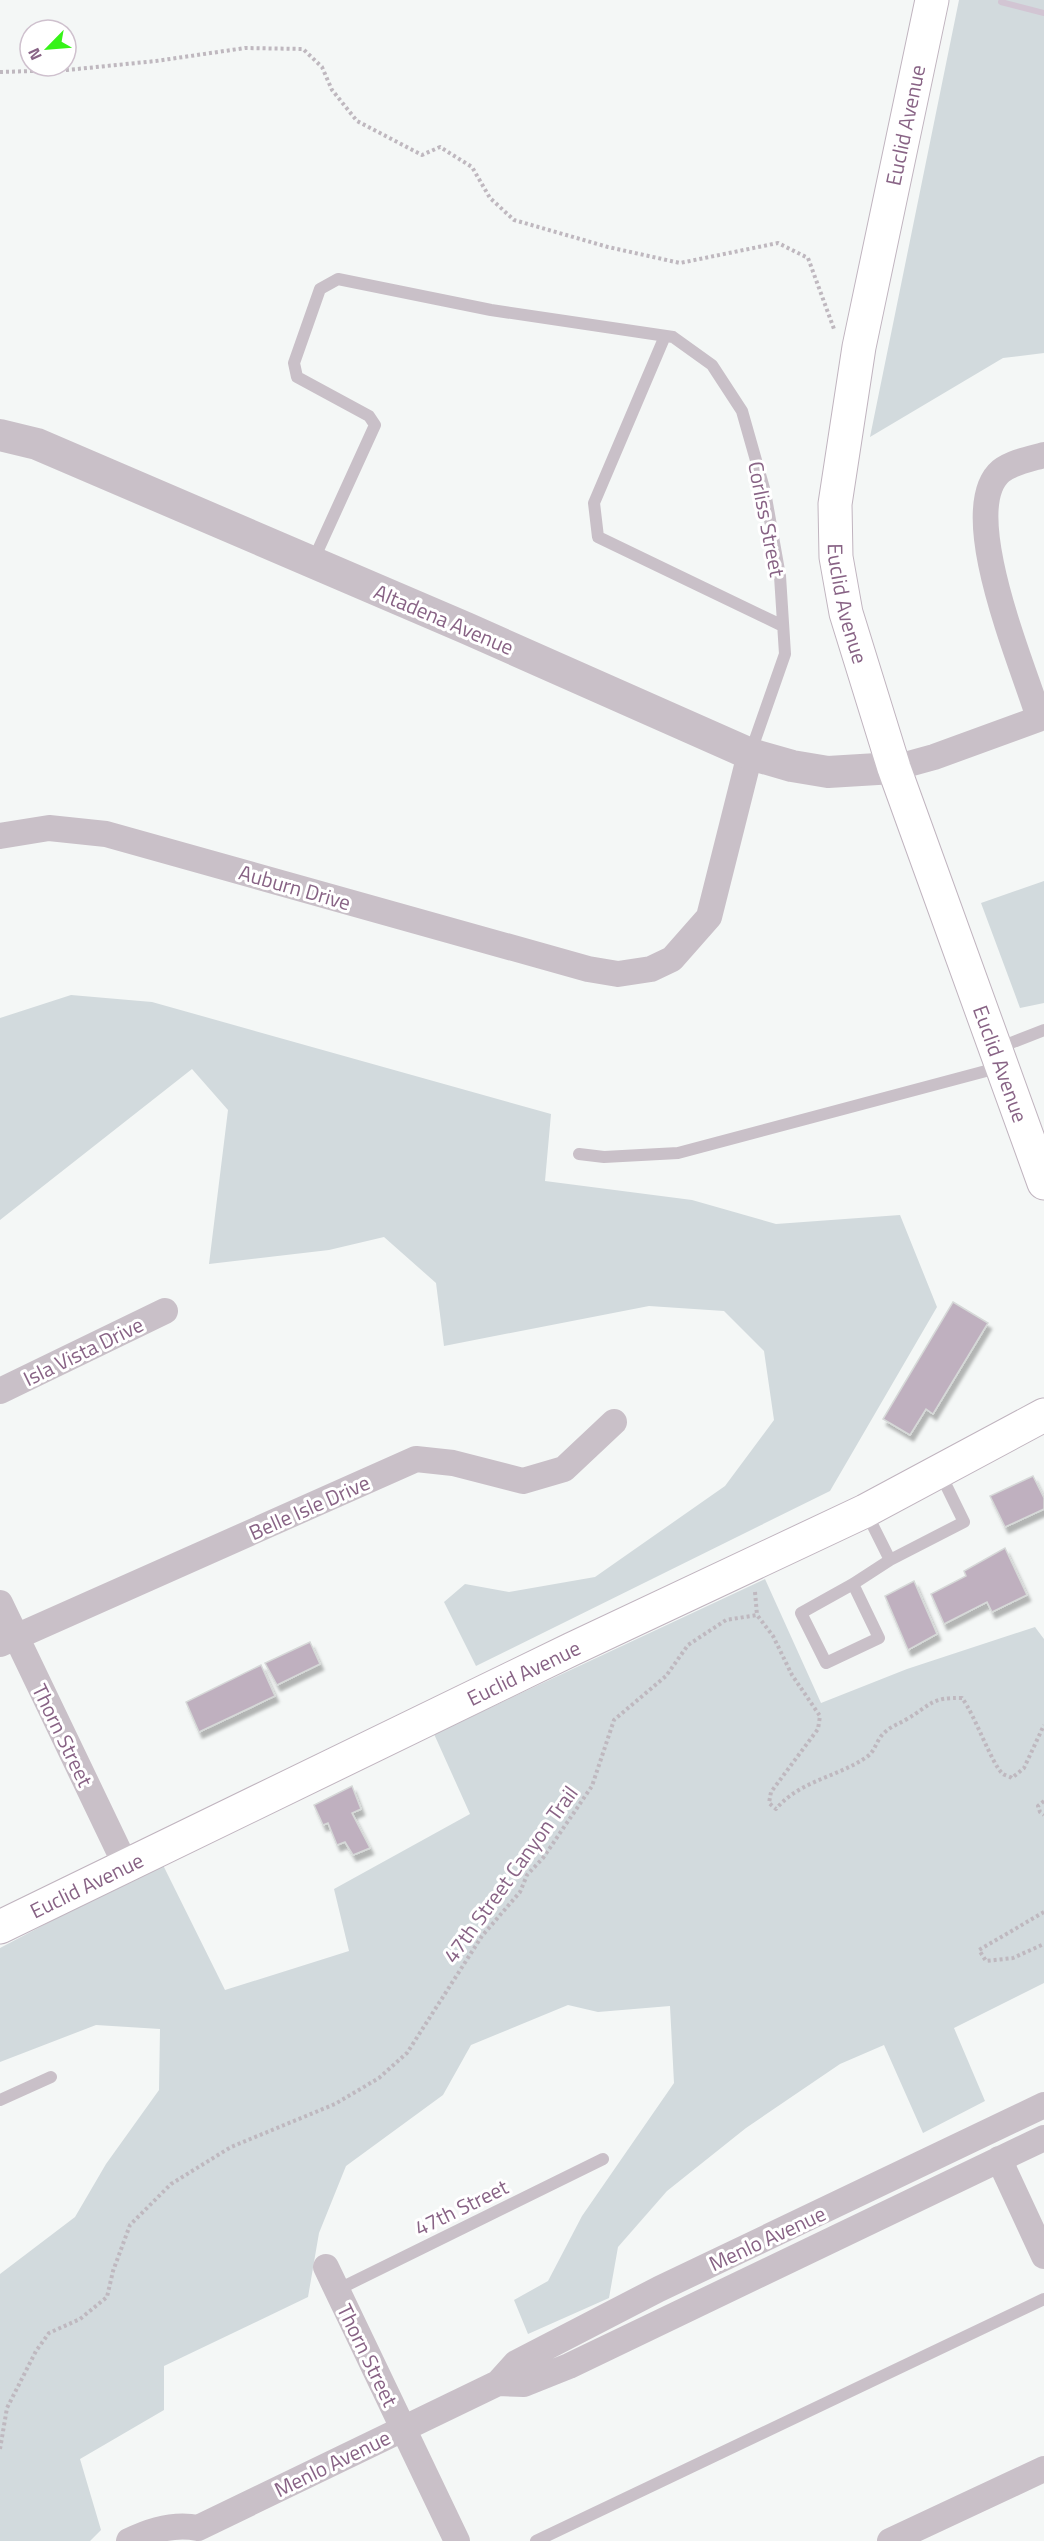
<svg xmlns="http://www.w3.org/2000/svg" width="1044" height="2541" font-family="'Titillium Web',sans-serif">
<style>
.green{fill:#d2dadd}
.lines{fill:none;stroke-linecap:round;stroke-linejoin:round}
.stream{stroke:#d2c5d3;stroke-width:6}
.building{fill:#bfb0bf;stroke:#d6d9d8;stroke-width:1.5;filter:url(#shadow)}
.secondary-casing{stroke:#c0b4bf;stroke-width:35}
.path{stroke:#bfb8bf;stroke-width:4;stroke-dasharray:3 3;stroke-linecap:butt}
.service{stroke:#c9c0c8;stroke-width:12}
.minor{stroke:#c9c0c8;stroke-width:26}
.tertiary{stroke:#c9c0c8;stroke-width:32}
.secondary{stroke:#fff;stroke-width:33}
.labels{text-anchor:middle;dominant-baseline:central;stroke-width:6;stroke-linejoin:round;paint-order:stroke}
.street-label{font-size:21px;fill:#886385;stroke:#fff}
</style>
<defs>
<filter id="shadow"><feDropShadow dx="3.5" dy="6" stdDeviation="1.5" flood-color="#0004"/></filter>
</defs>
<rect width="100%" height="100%" fill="#f4f7f6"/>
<path class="green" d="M 959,0 L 1044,0 L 1044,353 L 1003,358 L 870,437 Z
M 1044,881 L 1044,1003 L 1020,1008 L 981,903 Z
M 71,995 L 152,1002 L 551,1114 L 545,1181 L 692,1200 L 776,1224 L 900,1215 L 937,1307 L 830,1491 L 476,1666 L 444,1602 L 465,1584 L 509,1592 L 595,1577 L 725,1486 L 774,1420 L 764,1351 L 724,1311 L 649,1306 L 444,1346 L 436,1283 L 384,1237 L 329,1250 L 209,1264 L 228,1110 L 192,1069 L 0,1220 L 0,1018 Z
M 765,1579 L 821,1703 L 907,1669 L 1035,1627 L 1044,1639 L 1044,1983 L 954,2028 L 985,2101 L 923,2133 L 884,2045 L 840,2064 L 746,2128 L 667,2191 L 618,2247 L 609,2298 L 528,2334 L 514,2300 L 548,2281 L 582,2216 L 674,2083 L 670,2006 L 598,2012 L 568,2005 L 471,2045 L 443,2095 L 346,2166 L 319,2233 L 308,2297 L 164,2366 L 164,2410 L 80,2459 L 101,2530 L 90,2541 L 0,2541 L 0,2274 L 75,2217 L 106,2164 L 159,2090 L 160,2029 L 96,2025 L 0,2062 L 0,1948 L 162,1863 L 225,1990 L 349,1951 L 334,1889 L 470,1814 L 434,1734 Z"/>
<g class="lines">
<path class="stream" d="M 1001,2 L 1044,13"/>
</g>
<path class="building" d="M 953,1302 L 988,1323 L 933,1414 L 926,1409 L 910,1435 L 883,1419 Z
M 1033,1476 L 1044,1498 L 1044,1509 L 1005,1527 L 990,1496 Z
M 1005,1548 L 1027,1595 L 992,1612 L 987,1602 L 944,1624 L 931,1594 L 966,1576 L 964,1571 Z
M 914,1581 L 937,1634 L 908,1650 L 885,1596 Z
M 310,1642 L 320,1664 L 277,1685 L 265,1663 Z
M 261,1665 L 275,1696 L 199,1732 L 186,1702 Z
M 352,1786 L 361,1809 L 352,1813 L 370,1848 L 353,1855 L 345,1842 L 337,1845 L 328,1823 L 323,1825 L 314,1805 Z"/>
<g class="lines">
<defs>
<g id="secondary">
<path id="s1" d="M 932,0 L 859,347 L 835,504 L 836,557 L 846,613 L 894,768 L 1044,1183"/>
<path id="s2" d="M 0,1927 L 572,1649 L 865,1511 L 1044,1415"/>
</g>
</defs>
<use href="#secondary" class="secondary-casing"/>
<path class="path" d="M 0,72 L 67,70 L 156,61 L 245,48 L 303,49 L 322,67 L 332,90 L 357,121 L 422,155 L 440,147 L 472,167 L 490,198 L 514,220 L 608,247 L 680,263 L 778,243 L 808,258 L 834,329
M 755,1592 L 757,1615
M 1044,1801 L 1038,1806 L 1040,1812 L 1044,1815
M 1044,1912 L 979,1950 L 986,1961 L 1013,1958 L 1044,1944
M 0,2449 L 7,2408 L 36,2351 L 49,2333 L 80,2319 L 107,2297 L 113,2271 L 130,2225 L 171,2184 L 231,2147 L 335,2104 L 379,2078 L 407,2053 L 482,1936 L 520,1892 L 527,1875 L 543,1858 L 592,1786 L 614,1720 L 666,1676 L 688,1645 L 726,1620 L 757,1615 L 773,1636 L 792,1675 L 820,1716 L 818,1729 L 771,1792 L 769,1803 L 776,1809 C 800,1780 839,1777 868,1756 C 875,1751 877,1739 884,1733 C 891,1726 899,1724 907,1719 C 931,1705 931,1697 962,1698 C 975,1715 992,1765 1003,1774 C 1004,1775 1011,1777 1012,1778 L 1024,1768 L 1044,1725"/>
<path class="service" d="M 665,336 L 594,503 L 598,537 L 783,626
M 313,561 L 375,425 L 369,416 L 297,377 L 294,363 L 320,289 L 338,279 L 491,310 L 673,337 L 712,365 L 742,411 L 765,492 L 780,576 L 785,654 L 750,754
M 998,1048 L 1044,1030
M 579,1154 L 604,1157 L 678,1153 L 1001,1067
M 866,1512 L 890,1560 L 964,1522 L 940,1473
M 853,1584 L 879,1638 L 826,1663 L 801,1613 L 853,1584 L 890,1560
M 0,2100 L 51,2077
M 337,2290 L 603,2159
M 536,2541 L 1044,2299"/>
<path class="minor" d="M 1039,718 C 1025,670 955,510 1001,471 C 1013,462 1030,459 1044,455
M 894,768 L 934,757 L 1044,717
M 0,836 L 49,828 L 106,834 L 588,969 L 618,974 L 651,969 L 672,959 L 709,917 L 750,754
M 0,1391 L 165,1311
M 0,1603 L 127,1868
M 0,1644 L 416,1459 L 453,1463 L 523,1481 L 564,1469 L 614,1422
M 999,2159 L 1044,2256
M 326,2267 L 457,2541
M 498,2383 L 524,2384 L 569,2366 L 1044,2138
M 129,2541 C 151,2530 174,2523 198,2528 L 498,2383 L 516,2363 L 659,2289 L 1044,2105
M 890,2541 L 1044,2469"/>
<path class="tertiary" d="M 0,435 L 37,444 L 466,628 L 750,754 L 792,766 L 828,772 L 894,768"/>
<use href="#secondary" class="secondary"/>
</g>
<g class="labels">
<g class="street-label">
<text transform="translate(905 125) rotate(-78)">Euclid Avenue</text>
<text transform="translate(767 519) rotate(79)">Corliss Street</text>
<text stroke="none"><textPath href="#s1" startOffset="614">Euclid Avenue</textPath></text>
<text transform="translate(444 619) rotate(23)">Altadena Avenue</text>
<text transform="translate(295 887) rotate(16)">Auburn Drive</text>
<text stroke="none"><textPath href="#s1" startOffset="1100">Euclid Avenue</textPath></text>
<text transform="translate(83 1351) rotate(-26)">Isla Vista Drive</text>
<text transform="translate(309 1507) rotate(-24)">Belle Isle Drive</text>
<text stroke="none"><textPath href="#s2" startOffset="582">Euclid Avenue</textPath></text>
<text transform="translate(63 1735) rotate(64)">Thorn Street</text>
<text transform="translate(510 1874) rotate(-54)">47th Street Canyon Trail</text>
<text stroke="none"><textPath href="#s2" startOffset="96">Euclid Avenue</textPath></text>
<text transform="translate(461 2207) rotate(-26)">47th Street</text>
<text transform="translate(767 2238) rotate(-25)">Menlo Avenue</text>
<text transform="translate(368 2355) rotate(64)">Thorn Street</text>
<text transform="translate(332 2463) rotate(-26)">Menlo Avenue</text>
</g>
</g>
<g transform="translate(48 48) rotate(245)"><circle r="28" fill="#ffffff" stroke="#cfc1ce" stroke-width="1.5"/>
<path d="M0-4.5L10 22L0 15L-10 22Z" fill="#36f318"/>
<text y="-9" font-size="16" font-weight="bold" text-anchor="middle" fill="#886385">N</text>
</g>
</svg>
